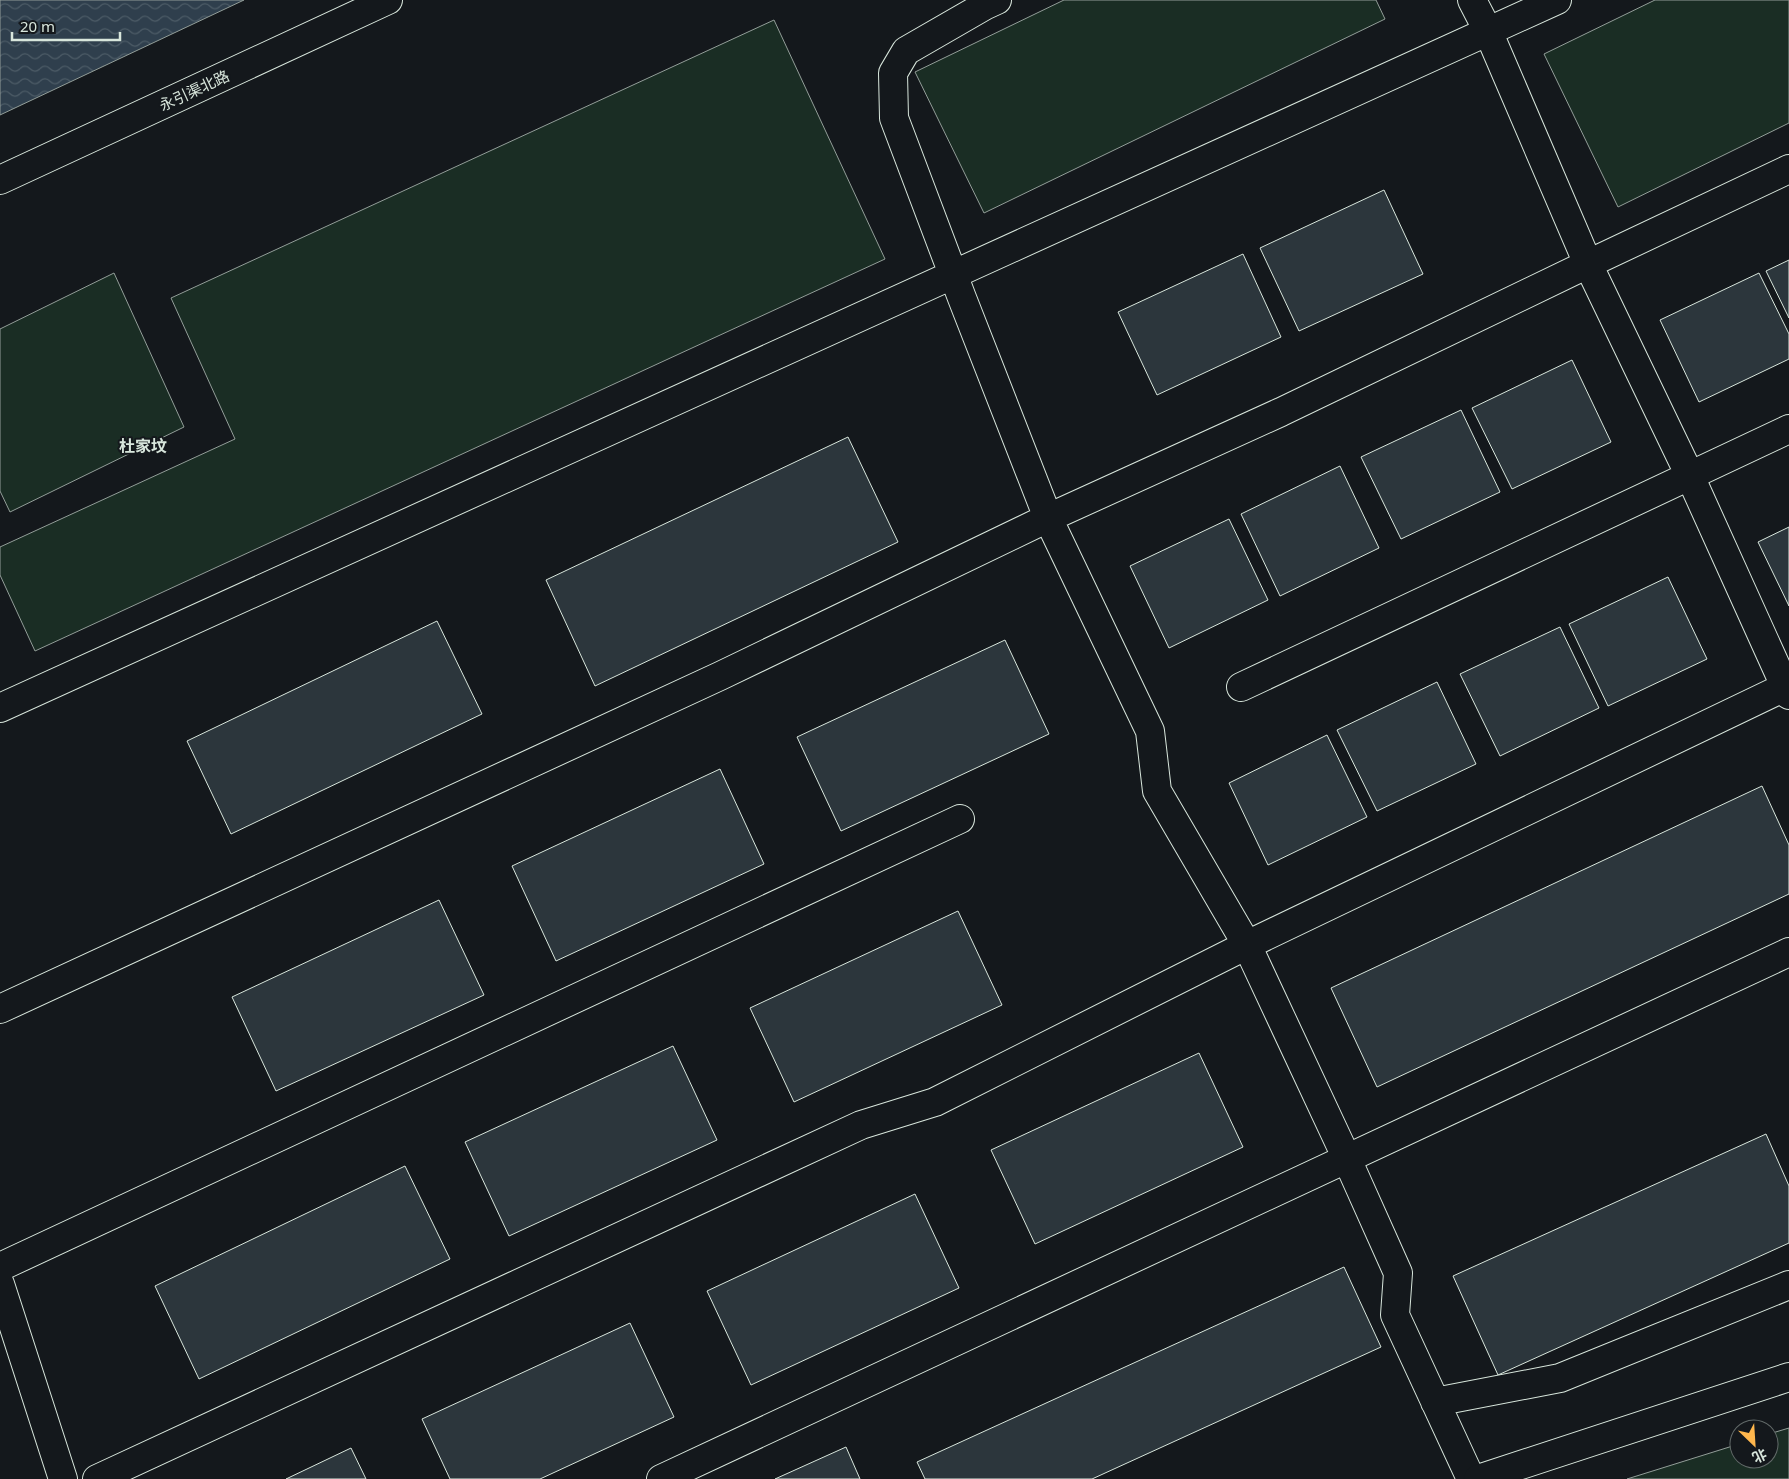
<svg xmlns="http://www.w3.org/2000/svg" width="1789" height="1479" font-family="'Noto Sans','Noto Sans SC',sans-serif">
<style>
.green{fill:#1a2d24;stroke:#939e99}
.water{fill:url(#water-waves);stroke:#939e99}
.building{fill:#2c363c;stroke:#d8e6dc}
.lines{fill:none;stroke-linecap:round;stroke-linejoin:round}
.street-casing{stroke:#d8e6dc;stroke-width:30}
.secondary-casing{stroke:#d8e6dc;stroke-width:30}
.street{stroke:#14181c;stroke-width:28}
.secondary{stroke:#14181c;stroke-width:28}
.labels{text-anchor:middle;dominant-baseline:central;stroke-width:4;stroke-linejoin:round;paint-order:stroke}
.street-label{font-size:15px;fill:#d8e6dc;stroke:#14181c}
.neighbourhood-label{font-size:16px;font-weight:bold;fill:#d8e6dc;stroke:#14181c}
</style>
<defs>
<pattern id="water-waves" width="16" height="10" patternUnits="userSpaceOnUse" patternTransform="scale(1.25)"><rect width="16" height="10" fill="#2f3f4d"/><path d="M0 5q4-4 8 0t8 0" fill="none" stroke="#4c5b66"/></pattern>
</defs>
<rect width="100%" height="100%" fill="#14181c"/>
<path class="green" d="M 1064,0 L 1376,0 L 1385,19 L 984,213 L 915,72 Z
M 1655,0 L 1789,0 L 1789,123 L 1618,207 L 1544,54 Z
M 774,20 L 885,259 L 35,651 L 0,575 L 0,547 L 235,439 L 171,298 Z
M 114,273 L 184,427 L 10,512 L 0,491 L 0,329 Z
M 1789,1428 L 1789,1479 L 1627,1479 L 1739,1444 L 1739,1459 L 1769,1459 L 1769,1434 Z"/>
<path class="water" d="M 0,0 L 244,0 L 0,115 Z"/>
<path class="building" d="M 1384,190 L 1423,274 L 1299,331 L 1260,248 Z
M 1243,254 L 1281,337 L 1157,395 L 1118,312 Z
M 1789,260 L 1789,318 L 1766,271 Z
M 1759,273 L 1789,334 L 1789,359 L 1699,402 L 1660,320 Z
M 1572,360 L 1611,442 L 1512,489 L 1472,408 Z
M 1461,410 L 1500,492 L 1401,539 L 1361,457 Z
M 848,437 L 898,542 L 595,686 L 546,580 Z
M 1340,466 L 1379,548 L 1280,596 L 1241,514 Z
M 1229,519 L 1268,600 L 1169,648 L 1130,566 Z
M 1789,527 L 1789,606 L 1758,542 Z
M 1668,577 L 1707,659 L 1608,706 L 1569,624 Z
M 437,621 L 482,714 L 231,834 L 187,741 Z
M 1560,627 L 1599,708 L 1500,756 L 1460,674 Z
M 1005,640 L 1049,734 L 841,831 L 797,737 Z
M 1437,682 L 1476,764 L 1377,811 L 1337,730 Z
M 1327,735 L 1367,817 L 1268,865 L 1229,783 Z
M 720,769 L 764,864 L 556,961 L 512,866 Z
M 1762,786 L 1789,845 L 1789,894 L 1377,1087 L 1331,988 Z
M 439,900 L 484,995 L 276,1091 L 232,997 Z
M 958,911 L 1002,1005 L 794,1102 L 750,1008 Z
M 673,1046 L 717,1140 L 509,1236 L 465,1142 Z
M 1199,1053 L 1243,1147 L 1035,1244 L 991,1150 Z
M 1766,1134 L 1789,1186 L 1789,1243 L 1498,1375 L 1453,1276 Z
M 405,1166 L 450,1259 L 199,1379 L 155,1286 Z
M 915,1194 L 959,1288 L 751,1385 L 707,1291 Z
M 1344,1267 L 1381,1347 L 1092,1479 L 925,1479 L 917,1462 Z
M 630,1323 L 674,1417 L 540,1479 L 450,1479 L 422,1419 Z
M 846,1447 L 860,1479 L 775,1479 Z
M 351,1448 L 366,1479 L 286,1479 Z"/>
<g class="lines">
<defs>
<path id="street" d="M 997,0 L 984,6 L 906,51 L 893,73 L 894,118 L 962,298 L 1048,518 L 1150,731 L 1157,791 L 1247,945 L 1347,1159 L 1398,1273 L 1395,1315 L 1471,1479
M 1472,0 L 1488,31 L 1588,264 L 1690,476 L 1789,695
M 0,180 L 388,0
M 1241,687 L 1789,429
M 0,708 L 1557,0
M 0,1009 L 720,676 L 1048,518 L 1281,412 L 1588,264 L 1789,169
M 0,1267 L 960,819
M 0,1284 L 63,1479
M 1435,1402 L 1560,1378 L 1789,1285
M 97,1479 L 861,1125 L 935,1102 L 1247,945 L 1789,685
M 661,1479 L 1789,952"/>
<path id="secondary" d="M 1478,1479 L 1789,1377"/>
</defs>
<use href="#street" class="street-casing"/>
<use href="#secondary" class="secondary-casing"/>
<use href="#street" class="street"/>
<use href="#secondary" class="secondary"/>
</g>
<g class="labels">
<g class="street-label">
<text transform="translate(194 90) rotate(-25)">永引渠北路</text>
</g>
<g class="neighbourhood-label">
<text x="143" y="446">杜家坟</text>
</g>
</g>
<g transform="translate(1754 1444) rotate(155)"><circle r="24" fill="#14181c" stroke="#626a69"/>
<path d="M0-4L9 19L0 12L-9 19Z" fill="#ffb74d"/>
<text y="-8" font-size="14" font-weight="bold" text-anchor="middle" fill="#d8e6dc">北</text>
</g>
<path d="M12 32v8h108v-8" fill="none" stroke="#d8e6dc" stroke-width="2.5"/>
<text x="20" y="32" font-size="15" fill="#d8e6dc" stroke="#14181c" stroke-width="4" paint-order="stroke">20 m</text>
</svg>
